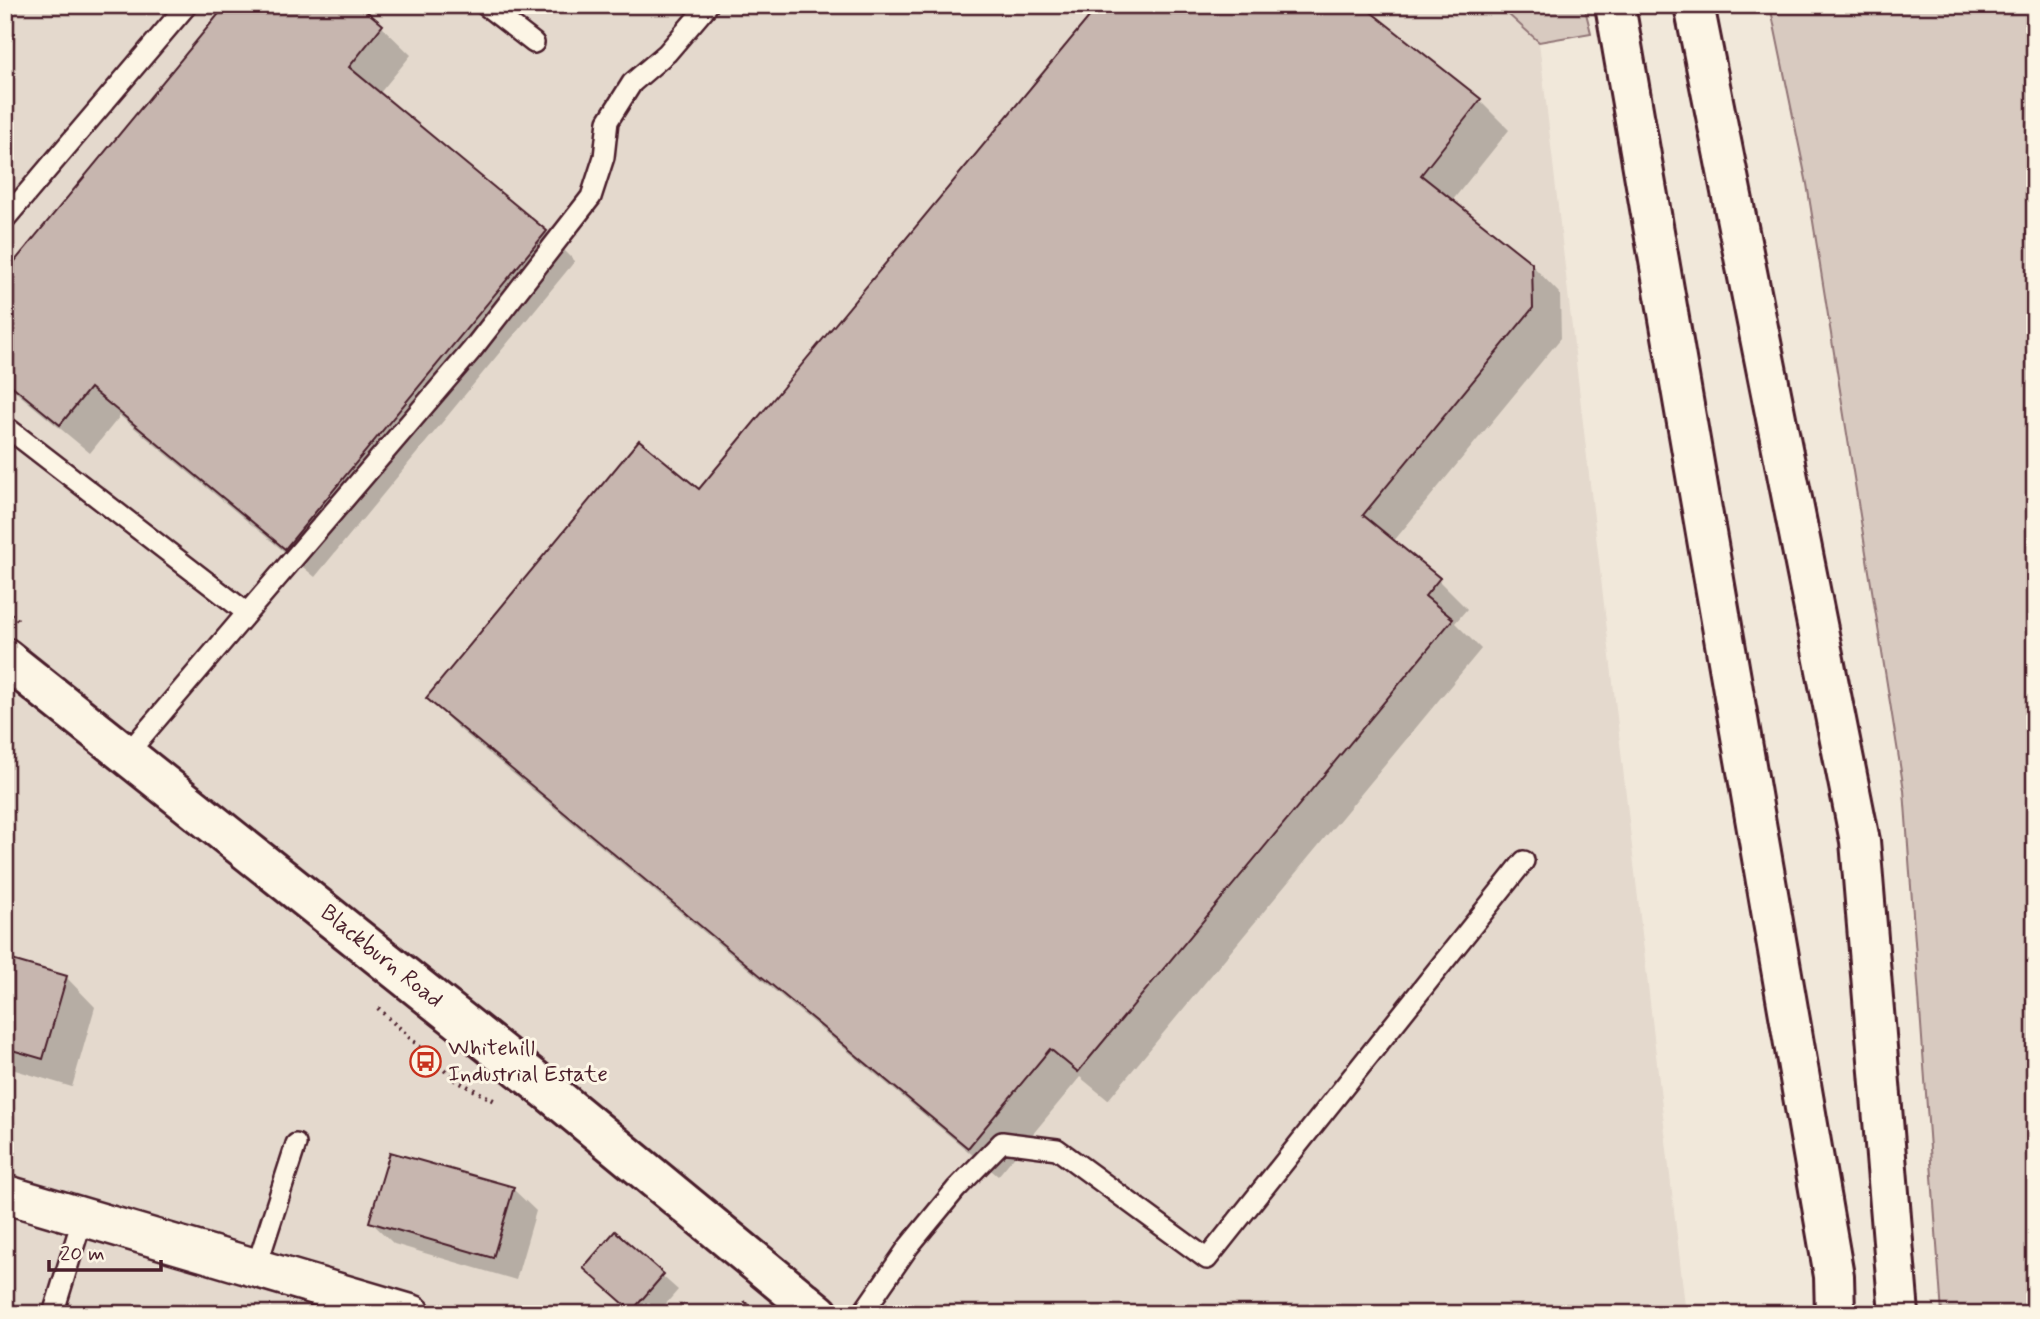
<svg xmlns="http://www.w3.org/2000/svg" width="2040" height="1319" font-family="Mynerve,sans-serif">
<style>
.built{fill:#e4d9cd}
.green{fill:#d8cac0;stroke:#917476;stroke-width:2}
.shadow{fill:#0003}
.building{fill:#c7b6af;stroke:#4a1f2b;stroke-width:2}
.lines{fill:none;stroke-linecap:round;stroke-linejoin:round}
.service-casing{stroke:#4a1f2b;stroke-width:24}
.minor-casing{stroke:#4a1f2b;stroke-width:42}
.secondary-casing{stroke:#4a1f2b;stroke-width:44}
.motorway-casing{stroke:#4a1f2b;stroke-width:44}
.path{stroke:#4a1f2b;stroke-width:4.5;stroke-dasharray:2 5;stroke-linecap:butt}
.service{stroke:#fcf5e5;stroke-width:19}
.minor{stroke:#fcf5e5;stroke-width:37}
.secondary{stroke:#fcf5e5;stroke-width:38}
.motorway{stroke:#fcf5e5;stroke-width:38}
.labels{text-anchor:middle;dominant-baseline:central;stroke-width:6;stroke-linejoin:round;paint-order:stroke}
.street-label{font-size:23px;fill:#4a1f2b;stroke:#fcf5e5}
.poi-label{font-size:23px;fill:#4a1f2b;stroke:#fcf5e5;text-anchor:start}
</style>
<rect width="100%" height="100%" fill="#f1e8da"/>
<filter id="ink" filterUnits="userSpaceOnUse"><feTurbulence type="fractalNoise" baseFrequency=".0143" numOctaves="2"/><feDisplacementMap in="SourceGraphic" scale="14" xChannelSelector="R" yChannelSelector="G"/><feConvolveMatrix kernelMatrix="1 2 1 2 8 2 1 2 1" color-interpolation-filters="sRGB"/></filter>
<g filter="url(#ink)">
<path class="built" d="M 5,5 L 1498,5 L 1539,42 L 1686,1314 L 5,1314 Z"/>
<path class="green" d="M 1498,5 L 1584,5 L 1591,33 L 1539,42 Z
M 1770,5 L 2035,5 L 2035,1314 L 1942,1314 L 1904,790 L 1807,184 Z"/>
<path class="shadow" d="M 381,26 L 411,55 L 379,94 L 546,232 L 575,261 L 315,577 L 120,416 L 90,453 L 5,383 L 5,276 Z
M 1480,101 L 1509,130 L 1452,201 L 1531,264 L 1560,294 L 1561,338 L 1393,542 L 1438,580 L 1467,609 L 1455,623 L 1481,649 L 1108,1100 L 1080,1077 L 998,1176 L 457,727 L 428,698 L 699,491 Z
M 5,959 L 66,977 L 95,1007 L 72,1087 L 5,1067 Z
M 513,1189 L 536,1211 L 516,1280 L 394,1244 L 371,1222 Z
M 615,1234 L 678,1290 L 657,1314 L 635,1314 L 585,1268 Z"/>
<path class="building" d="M 226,5 L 359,5 L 383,25 L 349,67 L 547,231 L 285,549 L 90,388 L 60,425 L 5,380 L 5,273 Z
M 1099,5 L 1362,5 L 1481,99 L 1421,175 L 1532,263 L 1533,308 L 1363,515 L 1440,578 L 1425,596 L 1453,619 L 1078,1072 L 1050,1049 L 968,1148 L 426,698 L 639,440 L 699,489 Z
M 5,958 L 67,976 L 43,1059 L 5,1048 Z
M 390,1152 L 514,1187 L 493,1258 L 369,1222 Z
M 615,1231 L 664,1274 L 632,1311 L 583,1268 Z"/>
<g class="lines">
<defs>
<path id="service" d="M 485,5 L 534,43
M 5,219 L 187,5
M 5,426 L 247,613 L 127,754
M 247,613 L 471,351 L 591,197 L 604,157 L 608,121 L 632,83 L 667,53 L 708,5
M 256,1268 L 296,1144
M 53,1314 L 83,1217
M 862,1314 L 909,1246 L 956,1189 L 1002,1142 L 1057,1149 L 1207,1259 L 1524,861"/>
<path id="minor" d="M 5,1194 L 412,1314"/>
<path id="secondary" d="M 5,658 L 546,1089 L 819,1314"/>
<path id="motorway" d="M 1615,5 L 1834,1276 L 1835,1314
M 1694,5 L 1860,841 L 1899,1314"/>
</defs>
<use href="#service" class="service-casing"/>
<use href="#minor" class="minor-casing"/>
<use href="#secondary" class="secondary-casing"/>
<use href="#motorway" class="motorway-casing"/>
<path class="path" d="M 5,610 L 18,620
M 378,1008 L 455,1080 L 497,1102
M 736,1314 L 747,1301"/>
<use href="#service" class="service"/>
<use href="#minor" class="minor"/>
<use href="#secondary" class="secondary"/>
<use href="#motorway" class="motorway"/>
</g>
</g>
<defs>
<symbol id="bus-ring" viewBox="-11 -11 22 22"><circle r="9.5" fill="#fcf5e5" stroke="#c8321e" stroke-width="1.5"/><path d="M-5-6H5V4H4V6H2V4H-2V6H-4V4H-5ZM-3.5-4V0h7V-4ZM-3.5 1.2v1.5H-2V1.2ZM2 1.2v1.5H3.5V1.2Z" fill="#c8321e"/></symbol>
</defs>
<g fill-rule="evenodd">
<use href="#bus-ring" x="408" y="1044" width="35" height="35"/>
</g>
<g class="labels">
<g class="street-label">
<text transform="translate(381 957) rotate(39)">Blackburn Road</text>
</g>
<g class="poi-label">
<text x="448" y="1049">Whitehill<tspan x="448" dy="26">Industrial Estate</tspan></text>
</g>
</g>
<rect width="2040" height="1319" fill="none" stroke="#fcf5e5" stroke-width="28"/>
<rect x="14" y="14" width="2012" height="1291" fill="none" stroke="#4a1f2b" stroke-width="2.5" filter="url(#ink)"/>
<path d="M49 1260v10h112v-10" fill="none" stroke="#4a1f2b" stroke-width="3.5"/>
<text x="60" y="1260" font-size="21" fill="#4a1f2b" stroke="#fcf5e5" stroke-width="5" paint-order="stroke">20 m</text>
</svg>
